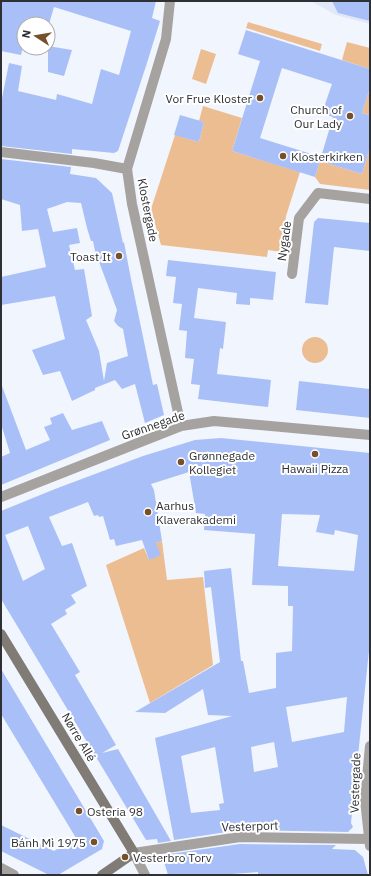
<svg xmlns="http://www.w3.org/2000/svg" width="371" height="876" font-family="'IBM Plex Sans',sans-serif">
<style>
.built{fill:#e0e8f9}
.green{fill:#edbd92}
.building{fill:#a9bff7;fill-rule:evenodd}
.lines{fill:none;stroke-linecap:round;stroke-linejoin:round}
.street{stroke:#a6a29f;stroke-width:10}
.secondary{stroke:#817b76;stroke-width:10}
.poi-dot{fill:#75502b;stroke:#fff;stroke-width:1.5}
.labels{text-anchor:middle;dominant-baseline:central;stroke-width:4;stroke-linejoin:round;paint-order:stroke}
.poi-label{font-size:12px;fill:#2e3034;stroke:#fff;text-anchor:start}
.street-label{font-size:12px;fill:#2e3034;stroke:#fff}
</style>
<rect width="100%" height="100%" fill="#f1f5fd"/>
<path class="built" d="M 311,1 L 370,1 L 370,24 L 336,15 Z"/>
<path class="green" d="M 248,22 L 322,44 L 320,51 L 246,28 Z
M 347,42 L 370,48 L 370,69 L 342,60 Z
M 201,49 L 216,54 L 206,84 L 192,79 Z
M 370,88 L 370,115 L 362,113 Z
M 203,106 L 242,118 L 232,151 L 300,172 L 286,216 L 281,252 L 268,250 L 267,257 L 161,245 L 151,209 L 175,135 L 199,142 L 204,122 L 199,121 Z
M 370,147 L 370,190 L 320,184 L 315,177 L 320,161 L 362,174 Z
M302 350a13 13 0 1 1 26 0a13 13 0 1 1-26 0Z
M 162,541 L 167,580 L 203,577 L 213,665 L 150,703 L 106,565 L 144,548 L 149,560 L 156,543 Z"/>
<path class="building" d="M 1,1 L 156,1 L 152,18 L 160,21 L 146,66 L 118,151 L 114,153 L 72,149 L 72,154 L 1,146 L 1,103 L 9,63 L 22,66 L 18,91 L 56,100 L 57,94 L 92,104 L 101,69 L 119,75 L 131,31 L 54,7 L 49,24 L 24,24 L 24,41 L 21,55 L 1,51 Z
M 332,1 L 370,1 L 370,21 L 338,13 Z
M 246,30 L 370,69 L 370,88 L 362,113 L 370,115 L 370,147 L 362,174 L 320,161 L 315,177 L 232,151 L 260,61 L 238,54 ZM 282,68 L 332,84 L 322,113 L 333,117 L 321,157 L 260,138 Z
M 48,46 L 72,50 L 64,76 L 48,72 Z
M 180,115 L 204,122 L 199,142 L 174,135 Z
M 1,159 L 71,167 L 70,174 L 96,178 L 112,193 L 123,243 L 124,242 L 130,274 L 153,385 L 157,384 L 164,415 L 145,423 L 135,384 L 122,389 L 115,380 L 95,388 L 95,390 L 72,401 L 60,371 L 43,375 L 32,350 L 65,339 L 55,296 L 1,305 L 1,277 L 46,267 L 38,229 L 22,231 L 20,205 L 1,199 ZM 67,202 L 81,203 L 87,228 L 91,241 L 93,241 L 95,251 L 117,310 L 114,321 L 118,326 L 123,329 L 128,356 L 107,363 L 104,381 L 99,351 L 86,320 L 92,316 L 84,269 L 75,270 L 69,245 L 80,243 L 77,228 L 53,232 L 47,209 Z
M 318,218 L 370,223 L 370,251 L 334,247 L 328,305 L 305,303 L 314,222 Z
M 168,260 L 276,272 L 273,300 L 250,298 L 250,305 L 236,304 L 237,293 L 198,288 L 194,318 L 226,322 L 223,349 L 220,348 L 217,374 L 271,380 L 268,407 L 198,399 L 200,385 L 191,384 L 194,359 L 185,358 L 187,331 L 179,330 L 182,304 L 173,303 L 176,277 L 166,276 Z
M 299,381 L 370,389 L 370,418 L 296,410 Z
M 1,386 L 2,386 L 26,450 L 50,440 L 44,427 L 52,424 L 50,418 L 63,413 L 72,430 L 102,421 L 110,440 L 1,485 L 1,457 L 10,453 L 1,424 Z
M 221,438 L 370,453 L 370,641 L 351,823 L 353,827 L 348,832 L 240,830 L 174,840 L 155,738 L 232,716 L 208,715 L 203,689 L 165,713 L 135,712 L 220,662 L 211,587 L 205,588 L 204,571 L 231,568 L 241,661 L 243,661 L 249,693 L 276,688 L 276,653 L 292,651 L 293,606 L 288,606 L 288,586 L 252,585 L 255,534 L 204,530 L 205,514 L 196,513 L 189,472 L 151,484 L 154,490 L 162,541 L 156,543 L 161,555 L 149,560 L 142,540 L 116,546 L 114,539 L 110,540 L 103,516 L 99,517 L 98,515 L 94,516 L 88,502 L 49,517 L 62,546 L 72,543 L 87,586 L 71,595 L 76,603 L 65,610 L 67,614 L 51,624 L 80,672 L 75,675 L 116,745 L 102,753 L 118,749 L 171,841 L 158,843 L 157,839 L 146,840 L 1,599 L 1,511 L 55,489 L 143,456 L 195,440 ZM 282,514 L 320,515 L 316,532 L 334,535 L 335,530 L 358,535 L 354,571 L 278,566 ZM 28,526 L 45,569 L 23,581 L 5,535 ZM 347,697 L 344,732 L 292,742 L 286,707 ZM 274,742 L 278,767 L 254,772 L 251,747 ZM 215,747 L 224,803 L 219,804 L 220,810 L 191,813 L 181,756 Z
M 1,669 L 104,841 L 102,849 L 58,875 L 49,875 L 1,851 L 1,825 L 54,851 L 76,838 L 1,714 Z
M 240,844 L 336,845 L 332,849 L 355,850 L 363,857 L 368,875 L 258,875 L 258,872 L 217,875 L 168,875 L 162,855 Z"/>
<g class="lines">
<path class="street" d="M 170,1 L 166,39 L 127,169 L 132,204 L 181,426
M 1,152 L 94,163 L 127,169
M 292,274 L 299,218 L 318,193 L 370,199
M 1,497 L 181,426 L 214,421 L 370,435
M 370,746 L 365,800 L 370,846
M 1,868 L 14,875
M 145,875 L 134,853 L 240,837 L 368,839"/>
<path class="secondary" d="M 1,634 L 134,853 L 102,875"/>
</g>
<g class="poi-dot">
<circle cx="260" cy="98" r="4"/>
<circle cx="350" cy="116" r="4"/>
<circle cx="283" cy="156" r="4"/>
<circle cx="119" cy="256" r="4"/>
<circle cx="315" cy="454" r="4"/>
<circle cx="181" cy="462" r="4"/>
<circle cx="148" cy="512" r="4"/>
<circle cx="79" cy="811" r="4"/>
<circle cx="94" cy="842" r="4"/>
<circle cx="125" cy="857" r="4"/>
</g>
<g class="labels">
<g class="poi-label">
<text x="252" y="98" text-anchor="end">Vor Frue Kloster</text>
<text x="342" y="109" text-anchor="end">Church of<tspan x="342" dy="14">Our Lady</tspan></text>
<text x="291" y="156">Klosterkirken</text>
<text x="111" y="256" text-anchor="end">Toast It</text>
<text x="189" y="455">Grønnegade<tspan x="189" dy="14">Kollegiet</tspan></text>
<text x="315" y="468" text-anchor="middle">Hawaii Pizza</text>
<text x="156" y="505">Aarhus<tspan x="156" dy="14">Klaverakademi</tspan></text>
<text x="87" y="811">Osteria 98</text>
<text x="86" y="842" text-anchor="end">Bánh Mì 1975</text>
<text x="133" y="857">Vesterbro Torv</text>
</g>
<g class="street-label">
<text transform="translate(148 210) rotate(79)">Klostergade</text>
<text transform="translate(284 241) rotate(-82)">Nygade</text>
<text transform="translate(153 425) rotate(-19)">Grønnegade</text>
<text transform="translate(79 737) rotate(59)">Nørre Allé</text>
<text transform="translate(355 783) rotate(-88)">Vestergade</text>
<text transform="translate(250 826) rotate(-2)">Vesterport</text>
</g>
</g>
<rect width="371" height="876" fill="none" stroke="#2e3034" stroke-width="4"/>
<g transform="translate(36 36) rotate(282)"><circle r="19" fill="#ffffff" stroke="#abacae"/>
<path d="M0-3L7 15L0 10L-7 15Z" fill="#75502b"/>
<text y="-6" font-size="11" font-weight="bold" text-anchor="middle" fill="#2e3034">N</text>
</g>
</svg>
